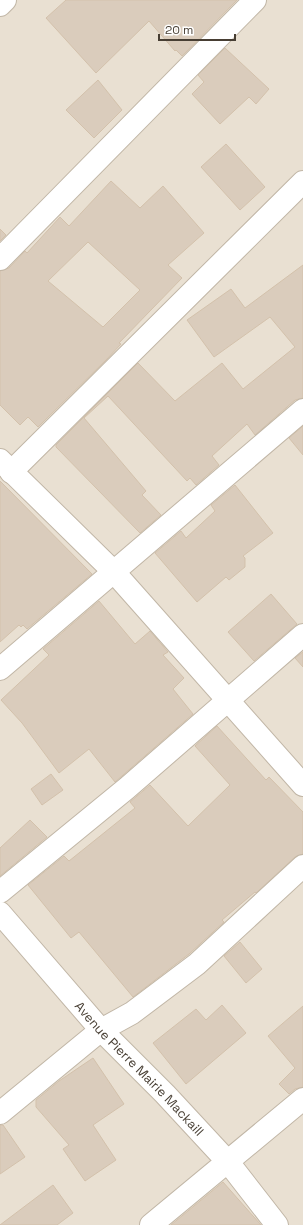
<svg xmlns="http://www.w3.org/2000/svg" width="303" height="1225" font-family="'Space Grotesk',sans-serif">
<style>
.residential{fill:#e9e0d2}
.building{fill:#daccbc;stroke:#d3c1ab;fill-rule:evenodd}
.lines{fill:none;stroke-linecap:round;stroke-linejoin:round}
.street-casing{stroke:#c1b6a6;stroke-width:24}
.street{stroke:#fff;stroke-width:22}
.labels{text-anchor:middle;dominant-baseline:central;stroke-width:3.5;stroke-linejoin:round;paint-order:stroke}
.street-label{font-size:13px;fill:#473e33;stroke:#fff}
</style>
<rect width="100%" height="100%" fill="#f4efe4"/>
<path class="residential" d="M 0,0 L 303,0 L 303,1225 L 0,1225 Z"/>
<path class="building" d="M 66,0 L 237,0 L 182,56 L 176,50 L 175,51 L 149,21 L 96,73 L 46,18 Z
M 225,48 L 269,89 L 256,104 L 249,97 L 220,124 L 192,94 L 204,82 L 198,75 Z
M 98,80 L 122,110 L 94,138 L 66,110 Z
M 226,144 L 265,187 L 240,210 L 201,167 Z
M 111,181 L 140,208 L 163,186 L 204,233 L 168,265 L 182,278 L 119,343 L 121,344 L 107,359 L 38,427 L 28,417 L 20,425 L 0,405 L 0,271 L 9,268 L 25,251 L 27,253 L 60,217 L 69,226 ZM 88,242 L 140,290 L 103,327 L 48,281 Z
M 0,229 L 6,235 L 0,241 Z
M 303,265 L 303,398 L 295,400 L 255,435 L 247,424 L 212,456 L 219,465 L 196,485 L 190,478 L 187,481 L 108,396 L 84,418 L 146,491 L 142,495 L 161,515 L 140,533 L 56,447 L 56,445 L 138,363 L 175,401 L 222,363 L 243,389 L 295,347 L 270,317 L 214,357 L 187,320 L 231,289 L 245,308 Z
M 303,426 L 303,455 L 289,438 Z
M 0,481 L 92,574 L 27,629 L 23,625 L 21,627 L 19,625 L 0,642 Z
M 235,485 L 273,533 L 243,556 L 245,558 L 245,567 L 229,580 L 226,577 L 197,602 L 155,553 L 181,531 L 186,538 L 215,511 L 211,505 Z
M 271,594 L 297,624 L 254,661 L 228,632 Z
M 99,601 L 135,644 L 150,631 L 168,652 L 163,655 L 184,678 L 173,689 L 193,714 L 115,782 L 89,749 L 59,773 L 22,723 L 1,700 L 49,655 L 43,649 Z
M 303,652 L 303,667 L 295,658 Z
M 217,726 L 266,780 L 269,777 L 303,812 L 303,854 L 295,857 L 256,893 L 255,892 L 222,920 L 224,922 L 189,954 L 133,997 L 79,932 L 71,938 L 28,885 L 64,856 L 69,861 L 135,808 L 130,802 L 150,785 L 188,826 L 230,785 L 195,746 Z
M 51,774 L 63,790 L 42,805 L 31,789 Z
M 30,820 L 47,837 L 0,876 L 0,848 Z
M 240,942 L 262,969 L 246,983 L 224,956 Z
M 222,1005 L 246,1033 L 186,1084 L 153,1043 L 196,1009 L 206,1020 Z
M 303,1006 L 303,1087 L 295,1089 L 289,1094 L 279,1084 L 295,1068 L 268,1036 Z
M 93,1058 L 124,1104 L 93,1125 L 116,1160 L 85,1181 L 63,1149 L 69,1145 L 36,1107 L 36,1100 L 59,1081 Z
M 0,1125 L 3,1125 L 25,1157 L 0,1174 Z
M 223,1182 L 261,1225 L 171,1225 Z
M 53,1185 L 73,1213 L 57,1225 L 0,1225 Z"/>
<g class="lines">
<defs>
<g id="street">
<path d="M 0,5 L 5,0"/>
<path d="M 0,259 L 255,0"/>
<path d="M 0,460 L 114,572 L 303,785"/>
<path d="M 11,472 L 303,182"/>
<path d="M 0,669 L 303,410"/>
<path d="M 0,892 L 127,788 L 303,635"/>
<path id="s1" d="M 0,913 L 101,1030 L 165,1094 L 228,1162 L 277,1225"/>
<path d="M 0,1113 L 101,1030 L 132,1013 L 197,964 L 303,866"/>
<path d="M 151,1225 L 303,1099"/>
</g>
</defs>
<use href="#street" class="street-casing"/>
<use href="#street" class="street"/>
</g>
<g class="labels">
<g class="street-label">
<text stroke="none"><textPath href="#s1" startOffset="209">Avenue Pierre Mairie Mackaill</textPath></text>
</g>
</g>
<path d="M159 34v6h76v-6" fill="none" stroke="#473e33" stroke-width="2"/>
<text x="165" y="34" font-size="12" fill="#473e33" stroke="#ffffff" stroke-width="3" paint-order="stroke">20 m</text>
</svg>
